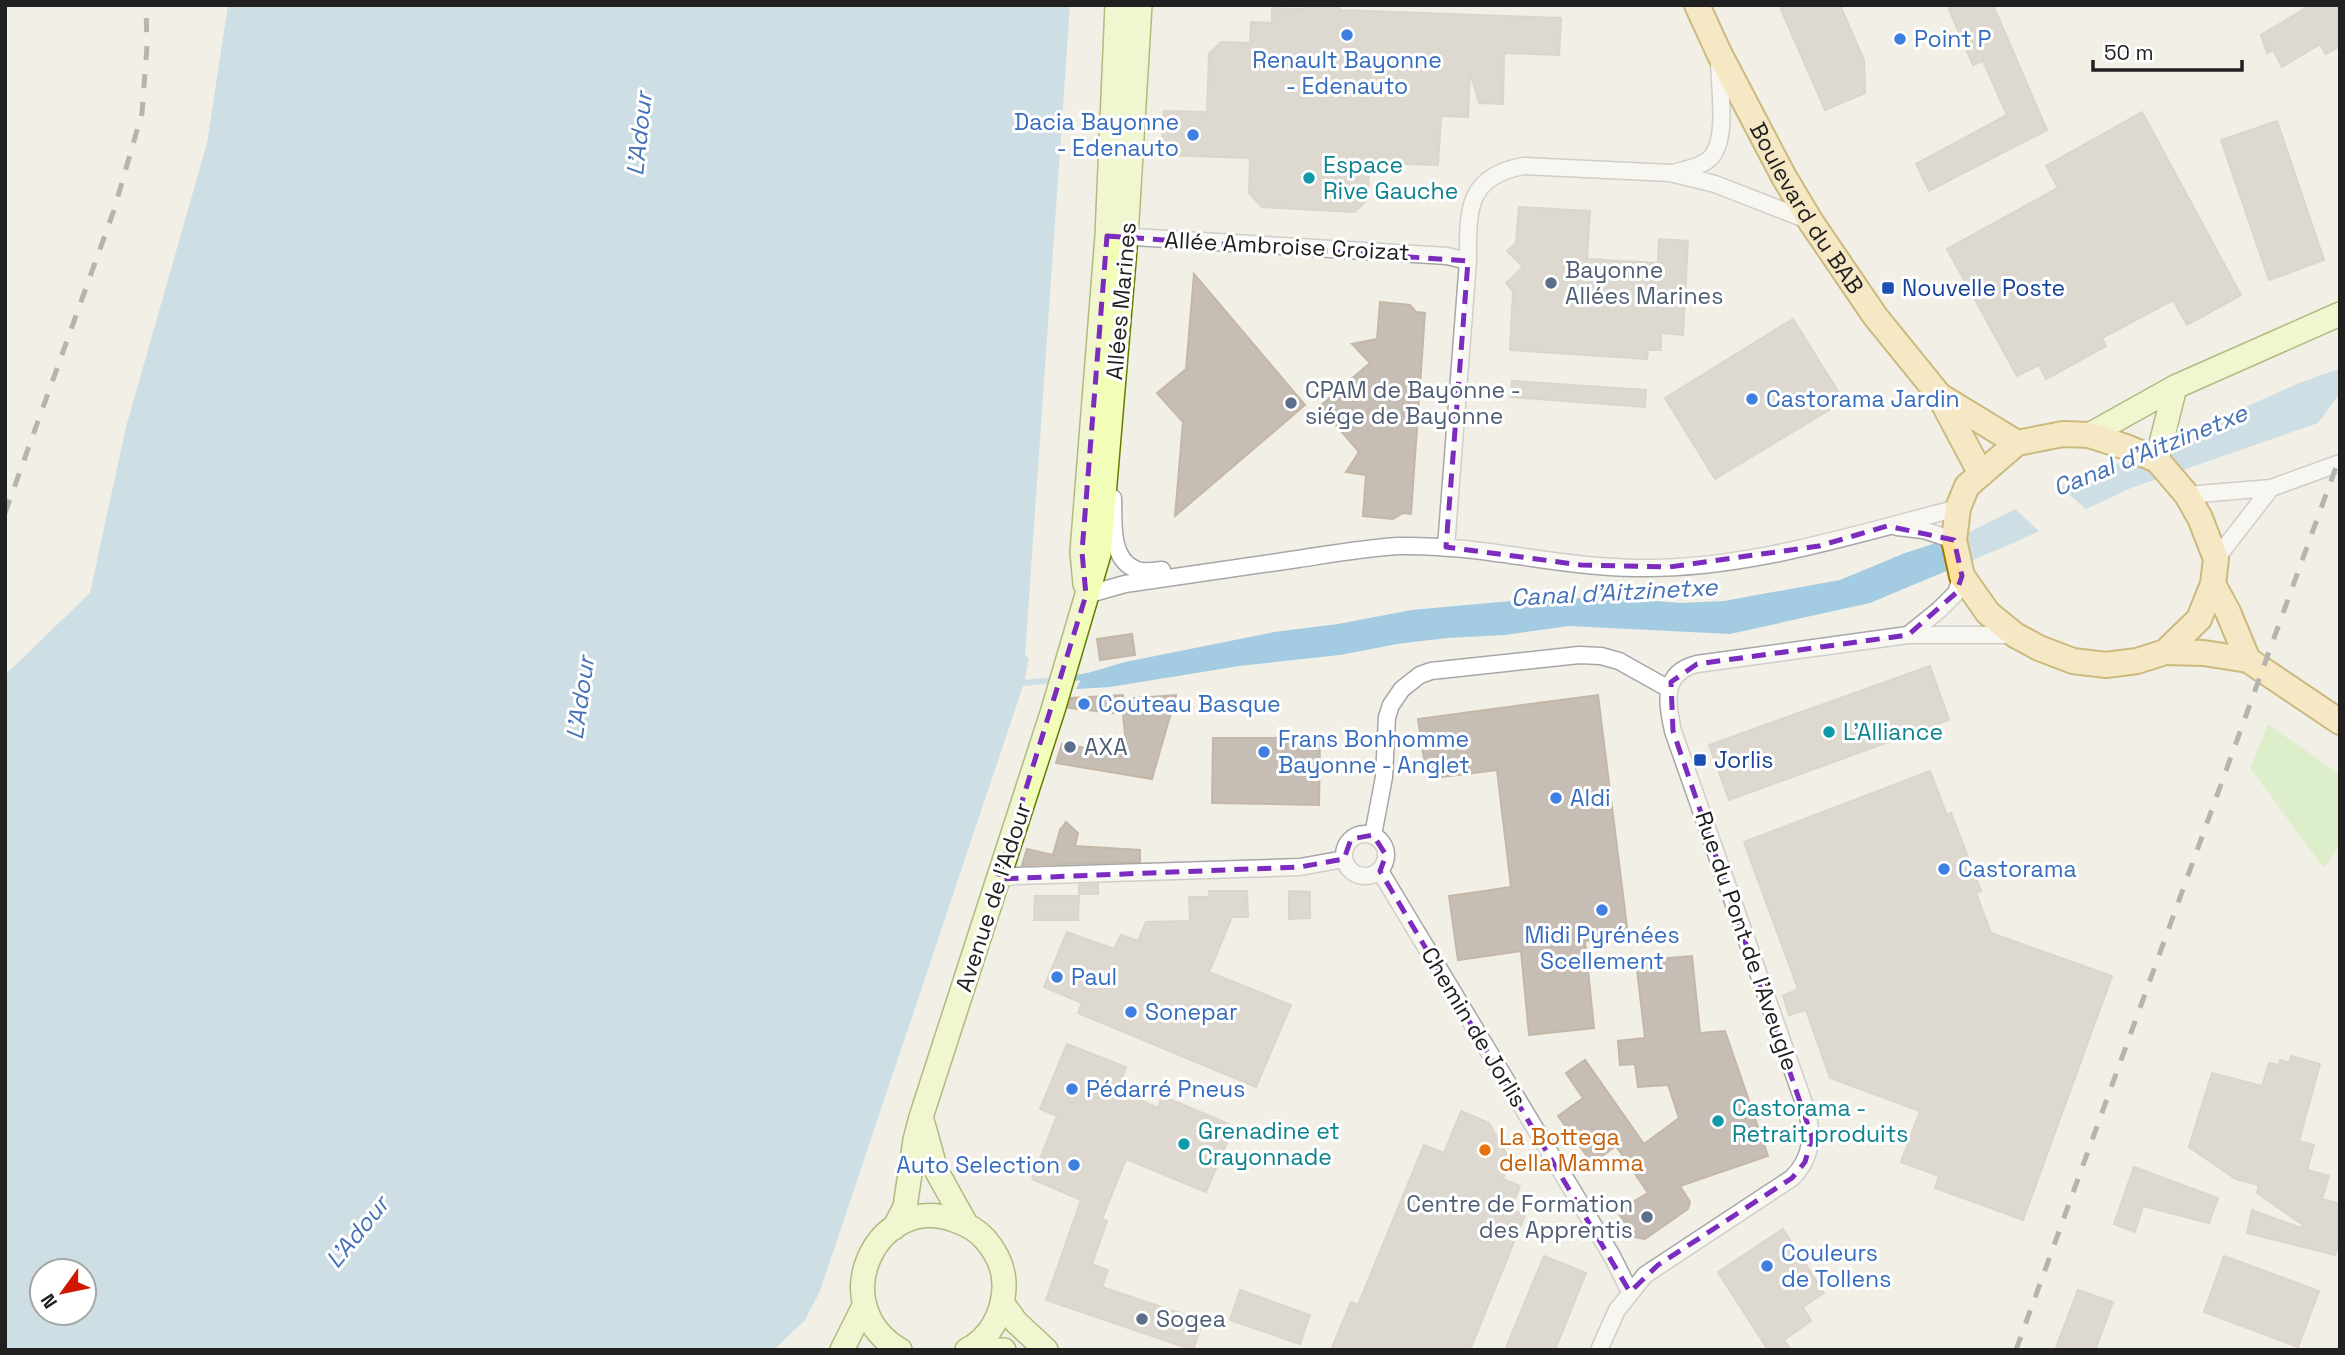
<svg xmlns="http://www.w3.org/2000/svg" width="2345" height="1355" font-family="'Space Grotesk',sans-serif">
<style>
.grass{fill:#c3efa9}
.water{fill:#a3cce2;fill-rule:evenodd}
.pier{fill:#f1efe6}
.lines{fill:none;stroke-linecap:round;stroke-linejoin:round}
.stream{stroke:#a3cce2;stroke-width:6}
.building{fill:#c6beb5;stroke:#c4b7a7;stroke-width:2}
.street-casing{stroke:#a7a7a7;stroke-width:19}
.secondary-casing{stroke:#627e00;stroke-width:26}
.primary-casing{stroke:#9c7b00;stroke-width:28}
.street{stroke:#fff;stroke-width:16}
.secondary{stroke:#f2feb7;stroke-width:23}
.primary{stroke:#ffe09d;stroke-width:24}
.rail{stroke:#6e6e6e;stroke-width:5;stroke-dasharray:14 14;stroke-linecap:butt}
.marked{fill:none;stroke:#7b2cbf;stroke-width:5;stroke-dasharray:14 9;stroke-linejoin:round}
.shop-dot{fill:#3f7fe0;stroke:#fff;stroke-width:2.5}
.culture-dot{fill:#0f9aa8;stroke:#fff;stroke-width:2.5}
.service-dot{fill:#5c6f8a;stroke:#fff;stroke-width:2.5}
.transit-dot{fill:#1a4fb4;stroke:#fff;stroke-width:2.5}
.food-dot{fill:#e8710a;stroke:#fff;stroke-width:2.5}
.labels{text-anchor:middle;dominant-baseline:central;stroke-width:6;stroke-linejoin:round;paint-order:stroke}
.shop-label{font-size:23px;fill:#366cbe;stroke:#fff;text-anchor:start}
.culture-label{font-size:23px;fill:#0d838f;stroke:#fff;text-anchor:start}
.street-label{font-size:23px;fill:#202020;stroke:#fff}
.service-label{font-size:23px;fill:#4e5e75;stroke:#fff;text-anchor:start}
.transit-label{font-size:23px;fill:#164399;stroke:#fff;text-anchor:start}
.food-label{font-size:23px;fill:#c56008;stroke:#fff;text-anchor:start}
.water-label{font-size:24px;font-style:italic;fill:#4471b8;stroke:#fff}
</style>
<rect width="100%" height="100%" fill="#f1efe6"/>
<path class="grass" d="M 2268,724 L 2340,775 L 2340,845 L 2324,868 L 2250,768 Z"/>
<path class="water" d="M 228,5 L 1070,5 L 1025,656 L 1029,658 L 1024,683 L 820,1291 L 805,1320 L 774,1350 L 5,1350 L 5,675 L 90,593 L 126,427 L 207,143 ZM 42,1271 L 84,1271 L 84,1313 L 42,1313 Z
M 2339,369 L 2340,393 L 2318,423 L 2131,488 L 2018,541 L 1870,603 L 1730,634 L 1569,626 L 1505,635 L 1447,638 L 1397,644 L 1340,655 L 1239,666 L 1110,687 L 1076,689 L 1084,674 L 1125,662 L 1274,632 L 1338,624 L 1411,610 L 1511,601 L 1604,597 L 1680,603 L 1724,601 L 1840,580 L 1905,553 L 1967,533 L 2066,484 L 2132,458 L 2299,383 Z"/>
<path class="pier" d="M 2058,484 L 2090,513 L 2042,534 L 2012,506 Z"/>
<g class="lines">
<path class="stream" d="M 1066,679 L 1090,676
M 1024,683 L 1055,680"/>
</g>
<path class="building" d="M 1304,5 L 1340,5 L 1340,10 L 1561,18 L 1559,55 L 1504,53 L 1503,104 L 1479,103 L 1470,72 L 1468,117 L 1441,116 L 1438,165 L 1369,163 L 1368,199 L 1355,212 L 1262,207 L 1249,193 L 1250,158 L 1161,155 L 1164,111 L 1207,112 L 1209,54 L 1221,42 L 1250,43 L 1251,22 L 1272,23 L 1272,8 L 1304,9 Z
M 1779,5 L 1840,5 L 1864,60 L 1865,93 L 1825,110 Z
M 1947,5 L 1993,5 L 2047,130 L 1929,191 L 1916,164 L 2007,115 L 1983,61 L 1973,65 Z
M 2311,5 L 2340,5 L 2340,46 L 2326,54 L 2320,44 L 2282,67 L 2273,50 L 2267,53 L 2261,35 Z
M 2142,112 L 2241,295 L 2187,325 L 2173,300 L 2102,338 L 2106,346 L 2046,379 L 2039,365 L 2017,376 L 1947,249 L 2058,188 L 2046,166 Z
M 2277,121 L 2324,260 L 2269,280 L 2221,140 Z
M 1519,207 L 1590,211 L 1587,259 L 1658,263 L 1659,239 L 1688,241 L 1683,335 L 1661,333 L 1661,350 L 1648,350 L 1647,359 L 1510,350 L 1513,291 L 1506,283 L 1523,267 L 1507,251 L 1516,243 Z
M 1194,274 L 1305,405 L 1175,516 L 1183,422 L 1157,393 L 1186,369 Z
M 1380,302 L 1410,305 L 1416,312 L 1425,313 L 1411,514 L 1403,513 L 1393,519 L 1363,516 L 1366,475 L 1346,472 L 1359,452 L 1320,406 L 1370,363 L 1352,344 L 1377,339 Z
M 1793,319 L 1844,401 L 1715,479 L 1665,398 Z
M 1512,381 L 1646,390 L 1645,407 L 1511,397 Z
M 1132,634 L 1135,655 L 1100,660 L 1097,639 Z
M 1930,666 L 1949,720 L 1729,800 L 1709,745 Z
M 1123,695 L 1123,699 L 1176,695 L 1152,779 L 1056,763 L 1062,744 L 1127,755 L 1123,714 L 1068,708 L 1071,698 Z
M 1598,695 L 1628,935 L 1585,941 L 1594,1028 L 1529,1035 L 1521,951 L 1458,960 L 1449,896 L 1511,887 L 1497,770 L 1427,779 L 1418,719 Z
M 1213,738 L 1320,738 L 1319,805 L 1212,803 Z
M 1930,771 L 1947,815 L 1951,813 L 1981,891 L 1976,893 L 1991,933 L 2112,976 L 2023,1220 L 1935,1188 L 1939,1176 L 1901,1162 L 1920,1111 L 1830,1078 L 1806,1010 L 1789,1015 L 1783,996 L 1798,989 L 1744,842 Z
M 1066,822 L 1078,833 L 1075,846 L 1140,850 L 1140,862 L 1022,865 L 1027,849 L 1053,855 L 1060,830 Z
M 1098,884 L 1098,894 L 1079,894 L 1079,885 Z
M 1209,891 L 1247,891 L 1248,917 L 1232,917 L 1209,972 L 1291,1005 L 1256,1087 L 1078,1013 L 1082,1003 L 1044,987 L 1067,932 L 1114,949 L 1121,935 L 1138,941 L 1146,922 L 1190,921 L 1189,897 L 1209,897 Z
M 1289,891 L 1310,892 L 1310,918 L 1289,919 Z
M 1035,896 L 1079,896 L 1078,920 L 1034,920 Z
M 1692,956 L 1700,1033 L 1725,1031 L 1768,1156 L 1680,1186 L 1690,1202 L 1688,1209 L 1645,1239 L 1634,1237 L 1617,1211 L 1648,1193 L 1616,1146 L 1592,1163 L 1558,1116 L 1583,1098 L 1566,1073 L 1585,1060 L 1644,1144 L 1679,1118 L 1668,1085 L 1638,1087 L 1635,1064 L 1620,1065 L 1618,1041 L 1645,1038 L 1636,961 Z
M 1067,1044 L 1126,1067 L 1118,1090 L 1158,1108 L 1162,1096 L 1234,1126 L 1206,1192 L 1126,1159 L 1102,1219 L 1107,1221 L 1092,1264 L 1108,1270 L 1102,1287 L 1203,1321 L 1193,1350 L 1046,1300 L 1081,1200 L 1032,1179 L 1057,1116 L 1040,1109 Z
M 2291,1056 L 2320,1064 L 2299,1141 L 2314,1145 L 2307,1170 L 2329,1176 L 2322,1199 L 2340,1204 L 2340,1239 L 2335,1255 L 2247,1233 L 2252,1210 L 2301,1228 L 2303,1225 L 2257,1193 L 2259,1185 L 2236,1179 L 2189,1147 L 2212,1073 L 2262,1086 L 2269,1063 L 2279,1065 L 2280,1060 L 2289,1063 Z
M 1461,1111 L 1489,1123 L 1507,1155 L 1502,1166 L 1507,1168 L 1503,1179 L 1520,1186 L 1511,1209 L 1525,1215 L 1470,1350 L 1331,1350 L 1351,1302 L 1358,1305 L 1424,1145 L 1444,1153 Z
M 2134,1167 L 2218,1198 L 2209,1223 L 2143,1206 L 2135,1232 L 2114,1224 Z
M 1783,1229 L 1824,1293 L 1803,1307 L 1811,1321 L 1784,1340 L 1791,1350 L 1768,1350 L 1718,1272 Z
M 1544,1256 L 1586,1273 L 1555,1350 L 1505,1350 Z
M 2224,1256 L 2319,1291 L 2298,1347 L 2204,1312 Z
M 1240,1290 L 1310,1315 L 1300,1344 L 1230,1320 Z
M 2078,1290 L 2113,1302 L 2095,1350 L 2055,1350 Z"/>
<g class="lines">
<defs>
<path id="street" d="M 1673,173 C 1686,169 1703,167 1712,156 C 1728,137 1719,84 1719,60
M 1118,236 L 1447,256 L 1468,261
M 2187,495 L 2271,488 L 2340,463
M 1113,498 C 1114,520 1109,558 1135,569 C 1142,573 1154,571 1162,570
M 1897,527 L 1923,530 L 1954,540
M 1446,547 L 1468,261 C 1468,213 1465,176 1524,166 L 1670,173 L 1715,184 L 1810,221
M 2216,559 L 2271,488
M 1086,595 L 1125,584 C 1183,576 1241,567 1298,559 C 1331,554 1365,548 1398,546 C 1478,544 1556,567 1636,568 C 1746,570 1852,535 1958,508
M 1908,635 L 1939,610 L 1956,593 L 1962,576
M1344 855a21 21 0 1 1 42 0a21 21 0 1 1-42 0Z
M 1373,835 L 1384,777 L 1387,717 L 1391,705 L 1402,689 L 1420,675 L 1431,671 L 1496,664 L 1579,655 L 1601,656 L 1619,661 L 1669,689
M 1380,871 L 1612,1256 L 1630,1292
M 998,879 L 1016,876 L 1300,867 L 1344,859
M 1599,1350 L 1617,1310 L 1645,1275 L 1792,1178 C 1813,1157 1814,1133 1805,1106 L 1673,731 C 1667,702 1661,673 1697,664 L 1908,635 L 2015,635"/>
<path id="secondary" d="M 2089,435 L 2175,387 L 2340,314
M 2157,460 L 2175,387
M 1085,584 L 1082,552 L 1107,236 L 1117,5
M 922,1120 L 936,1170 L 966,1224
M 894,1228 L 905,1207 L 915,1140 L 921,1117 L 1053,710 L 1099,554 L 1126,237 L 1140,5
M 1003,1304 L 1016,1322 L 1046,1350
M 971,1348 L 1004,1350
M 842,1350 L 864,1306
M 900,1350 C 823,1305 877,1192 954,1220 C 966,1224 977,1230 985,1239 C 997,1253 1005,1270 1004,1288 C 1003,1314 990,1338 967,1350"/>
<g id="primary">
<path id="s1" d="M 1697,5 L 1719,53 L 1784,177 L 1811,222 L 1875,316 L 1939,395 L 1981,474"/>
<path d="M 1940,396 L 2017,443"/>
<path d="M 2063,434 L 2089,435 L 2126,447 L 2157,460 L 2187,495 L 2200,518 L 2216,559 L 2213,584 L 2199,619 L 2165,652 L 2137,661 L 2106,665 L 2073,661 L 2039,648 L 2015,635 L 1988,613 L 1962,576 L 1954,540 L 1958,508 L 1967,486 L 2017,443 Z"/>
<path d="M 2213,584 L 2228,612 L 2248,660"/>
<path d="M 2165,652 L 2204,653 L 2248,660 L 2340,722"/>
</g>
</defs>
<use href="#street" class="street-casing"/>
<use href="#secondary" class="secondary-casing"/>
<use href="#primary" class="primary-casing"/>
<use href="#street" class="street"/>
<use href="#secondary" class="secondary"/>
<use href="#primary" class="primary"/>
<path class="rail" d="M 5,513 L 114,210 L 142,113 L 147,46 L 146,5
M 2016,1350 L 2340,456"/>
</g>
<path d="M0 0H2345V1355H0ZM 1107,236 L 1468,261 L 1446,547 L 1581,565 L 1669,567 L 1819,546 L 1887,526 L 1954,540 L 1962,576 L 1956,593 L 1908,635 L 1697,664 L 1671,682 L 1673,731 L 1812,1137 L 1805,1162 L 1792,1178 L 1658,1265 L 1630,1292 L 1380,871 L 1386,855 L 1373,835 L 1351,839 L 1344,859 L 1300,867 L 998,879 L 1086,595 L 1082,552 Z" fill="#f1efe6" fill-opacity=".55" fill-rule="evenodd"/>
<path class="marked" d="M 1107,236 L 1468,261 L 1446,547 L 1581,565 L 1669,567 L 1819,546 L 1887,526 L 1954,540 L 1962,576 L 1956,593 L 1908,635 L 1697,664 L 1671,682 L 1673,731 L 1812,1137 L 1805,1162 L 1792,1178 L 1658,1265 L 1630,1292 L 1380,871 L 1386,855 L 1373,835 L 1351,839 L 1344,859 L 1300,867 L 998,879 L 1086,595 L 1082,552 Z"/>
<g class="shop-dot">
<circle cx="1347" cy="35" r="7"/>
<circle cx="1900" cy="39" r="7"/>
<circle cx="1193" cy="135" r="7"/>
<circle cx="1752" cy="399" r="7"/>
<circle cx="1084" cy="704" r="7"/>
<circle cx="1264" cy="752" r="7"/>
<circle cx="1556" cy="798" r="7"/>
<circle cx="1944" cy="869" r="7"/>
<circle cx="1602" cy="910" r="7"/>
<circle cx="1057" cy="977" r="7"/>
<circle cx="1131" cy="1012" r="7"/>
<circle cx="1072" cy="1089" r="7"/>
<circle cx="1074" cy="1165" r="7"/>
<circle cx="1767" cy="1266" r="7"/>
</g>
<g class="culture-dot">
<circle cx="1309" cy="178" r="7"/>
<circle cx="1829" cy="732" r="7"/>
<circle cx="1718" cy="1121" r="7"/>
<circle cx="1184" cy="1144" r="7"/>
</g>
<g class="service-dot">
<circle cx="1551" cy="283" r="7"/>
<circle cx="1291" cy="403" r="7"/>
<circle cx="1070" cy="747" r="7"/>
<circle cx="1647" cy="1217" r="7"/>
<circle cx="1142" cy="1319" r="7"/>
</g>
<g class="transit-dot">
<rect x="1881" y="281" width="14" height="14" rx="3.5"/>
<rect x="1693" y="753" width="14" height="14" rx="3.5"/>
</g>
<circle class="food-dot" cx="1485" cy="1150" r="7"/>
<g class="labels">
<g class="shop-label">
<text x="1914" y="39">Point P</text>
<text x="1347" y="60" text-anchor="middle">Renault Bayonne<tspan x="1347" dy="26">- Edenauto</tspan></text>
<text x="1179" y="122" text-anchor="end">Dacia Bayonne<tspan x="1179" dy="26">- Edenauto</tspan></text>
<text x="1766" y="399">Castorama Jardin</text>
<text x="1098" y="704">Couteau Basque</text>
<text x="1278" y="739">Frans Bonhomme<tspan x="1278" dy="26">Bayonne - Anglet</tspan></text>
<text x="1570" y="798">Aldi</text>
<text x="1958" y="869">Castorama</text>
<text x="1602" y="935" text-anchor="middle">Midi Pyrénées<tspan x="1602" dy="26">Scellement</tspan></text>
<text x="1071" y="977">Paul</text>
<text x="1145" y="1012">Sonepar</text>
<text x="1086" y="1089">Pédarré Pneus</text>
<text x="1060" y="1165" text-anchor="end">Auto Selection</text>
<text x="1781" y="1253">Couleurs<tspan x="1781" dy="26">de Tollens</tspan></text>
</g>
<g class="culture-label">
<text x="1323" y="165">Espace<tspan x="1323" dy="26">Rive Gauche</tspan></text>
<text x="1843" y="732">L'Alliance</text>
<text x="1732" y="1108">Castorama -<tspan x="1732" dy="26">Retrait produits</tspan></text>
<text x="1198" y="1131">Grenadine et<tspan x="1198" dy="26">Crayonnade</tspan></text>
</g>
<g class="street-label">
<text stroke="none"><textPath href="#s1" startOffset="231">Boulevard du BAB</textPath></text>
<text transform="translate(1287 246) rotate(3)">Allée Ambroise Croizat</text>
<text transform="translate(1121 301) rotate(-85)">Allées Marines</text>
<text transform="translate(993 897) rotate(-72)">Avenue de l'Adour</text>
<text transform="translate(1747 941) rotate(71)">Rue du Pont de l'Aveugle</text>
<text transform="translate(1474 1027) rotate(59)">Chemin de Jorlis</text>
</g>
<g class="service-label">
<text x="1565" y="270">Bayonne<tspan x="1565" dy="26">Allées Marines</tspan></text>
<text x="1305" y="390">CPAM de Bayonne -<tspan x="1305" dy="26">siége de Bayonne</tspan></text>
<text x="1084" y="747">AXA</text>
<text x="1633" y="1204" text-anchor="end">Centre de Formation<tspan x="1633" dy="26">des Apprentis</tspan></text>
<text x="1156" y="1319">Sogea</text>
</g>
<g class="transit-label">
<text x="1902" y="288">Nouvelle Poste</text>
<text x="1714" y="760">Jorlis</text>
</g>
<g class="food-label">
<text x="1499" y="1137">La Bottega<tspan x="1499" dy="26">della Mamma</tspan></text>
</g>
<g class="water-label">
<text transform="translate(639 134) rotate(-84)">L'Adour</text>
<text transform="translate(2150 450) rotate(-22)">Canal d'Aitzinetxe</text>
<text transform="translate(1614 592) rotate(-3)">Canal d'Aitzinetxe</text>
<text transform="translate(580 698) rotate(-82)">L'Adour</text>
<text transform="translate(357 1232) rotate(-51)">L'Adour</text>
</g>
</g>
<rect width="2345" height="1355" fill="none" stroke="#202020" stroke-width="14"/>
<g transform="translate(63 1292) rotate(237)"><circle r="33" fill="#ffffff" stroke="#a6a6a6" stroke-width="2"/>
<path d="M0-5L12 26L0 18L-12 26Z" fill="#d01800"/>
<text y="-10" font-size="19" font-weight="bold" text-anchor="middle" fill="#202020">N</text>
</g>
<path d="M2093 60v10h149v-10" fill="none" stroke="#202020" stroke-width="3.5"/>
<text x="2104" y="60" font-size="21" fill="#202020" stroke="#ffffff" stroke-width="5" paint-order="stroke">50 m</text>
</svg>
